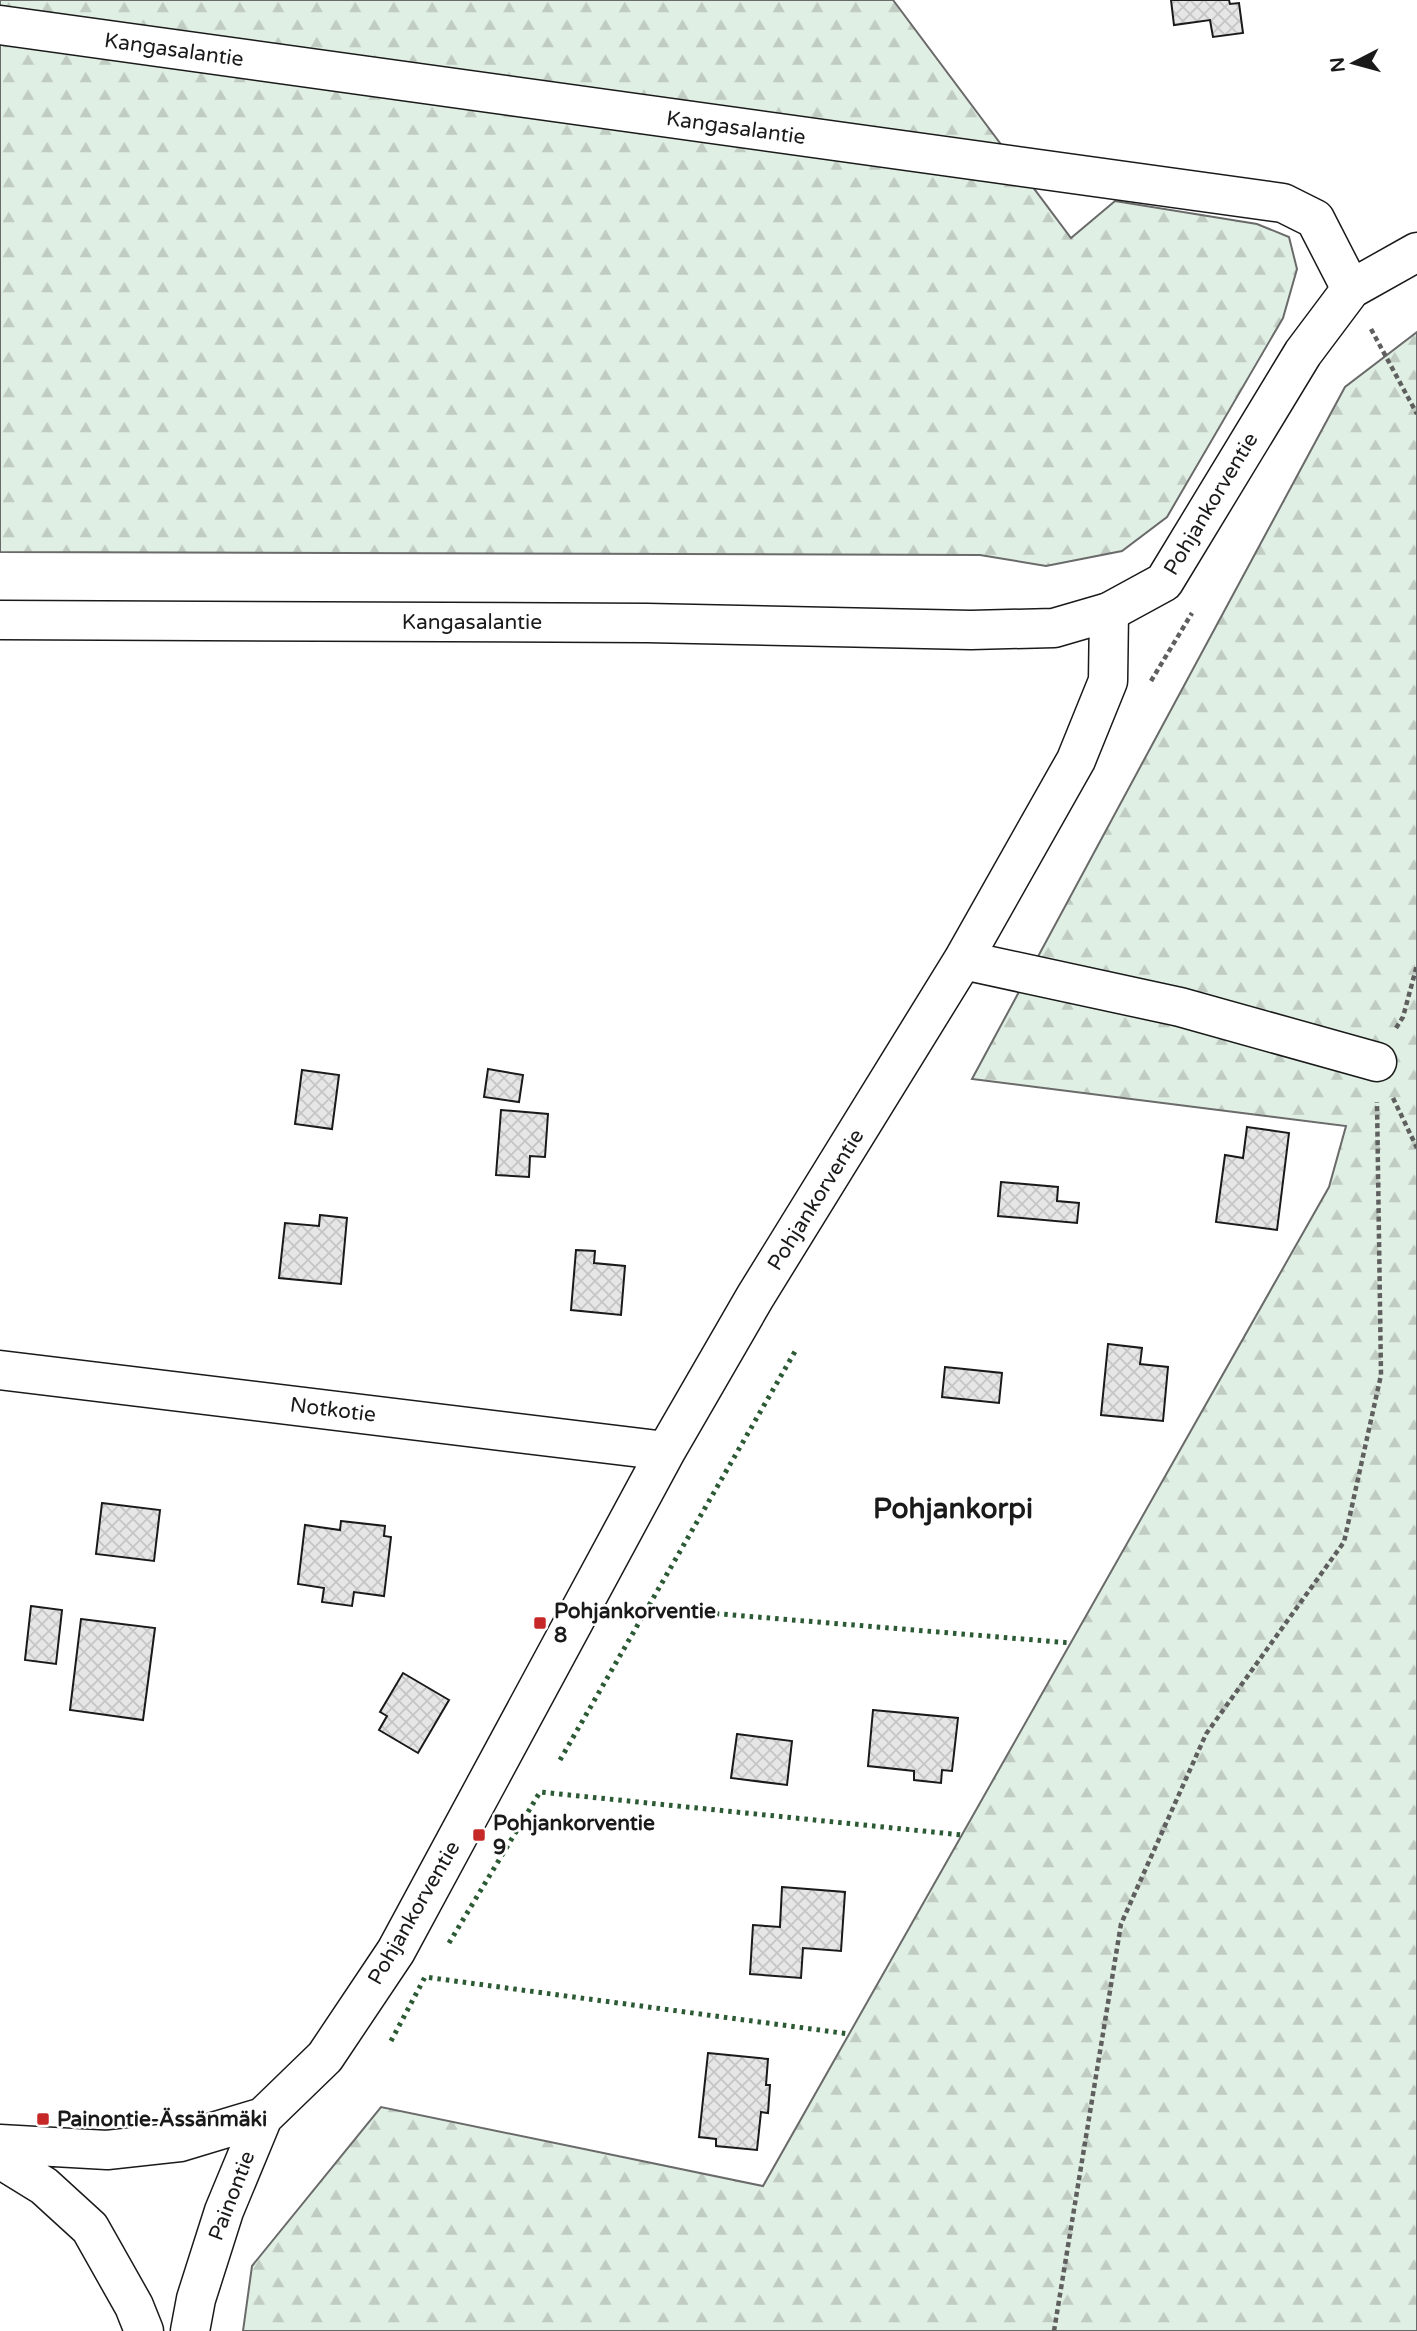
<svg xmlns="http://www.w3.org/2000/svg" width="1417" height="2331" font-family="'Varela Round',sans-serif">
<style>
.forest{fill:url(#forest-firs);stroke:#6a6a6a;stroke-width:2}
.building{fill:url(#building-cross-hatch);stroke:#1a1a1a;stroke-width:2}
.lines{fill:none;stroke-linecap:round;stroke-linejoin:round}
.minor-casing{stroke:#1a1a1a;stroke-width:41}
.major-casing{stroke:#1a1a1a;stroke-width:41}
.path{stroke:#5f5f5f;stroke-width:4.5;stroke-dasharray:5 3.5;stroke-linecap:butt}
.minor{stroke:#fff;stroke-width:38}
.major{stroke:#fff;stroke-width:38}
.hedge{stroke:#2b5a34;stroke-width:5;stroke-dasharray:3.5 5;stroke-linecap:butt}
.poi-dot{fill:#c62828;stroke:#fff;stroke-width:2.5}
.labels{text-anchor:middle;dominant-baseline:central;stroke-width:5;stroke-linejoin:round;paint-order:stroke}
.street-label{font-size:21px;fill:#1a1a1a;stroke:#fff}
.poi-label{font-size:21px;font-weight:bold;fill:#1a1a1a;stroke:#fff;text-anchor:start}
.district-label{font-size:28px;font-weight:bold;fill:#1a1a1a;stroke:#fff}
</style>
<defs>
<pattern id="forest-firs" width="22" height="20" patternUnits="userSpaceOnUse" patternTransform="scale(1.75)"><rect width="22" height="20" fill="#e0efe3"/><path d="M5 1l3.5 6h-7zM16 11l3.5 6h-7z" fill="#c0ccc2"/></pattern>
<pattern id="building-cross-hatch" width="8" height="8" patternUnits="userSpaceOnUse" patternTransform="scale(1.75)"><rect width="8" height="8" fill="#e6e6e6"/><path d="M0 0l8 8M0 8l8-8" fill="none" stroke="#c5c5c5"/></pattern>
</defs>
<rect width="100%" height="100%" fill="#fff"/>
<path class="forest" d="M 0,0 L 893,0 L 1071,238 L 1115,201 L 1257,224 L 1289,237 L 1297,269 L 1283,318 L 1167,517 L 1122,551 L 1046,566 L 980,555 L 0,552 Z
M 1417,332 L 1417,2331 L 243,2331 L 252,2266 L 381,2107 L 763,2186 L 1329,1187 L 1346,1126 L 972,1079 L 1345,387 Z"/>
<path class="building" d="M 1171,0 L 1229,0 L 1230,4 L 1239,3 L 1243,33 L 1213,37 L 1210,20 L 1174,25 Z
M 488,1069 L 523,1075 L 519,1102 L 484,1097 Z
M 302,1070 L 339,1075 L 332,1129 L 295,1124 Z
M 501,1110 L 548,1114 L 545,1157 L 530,1156 L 529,1177 L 496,1175 Z
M 1247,1127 L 1289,1133 L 1277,1230 L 1216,1222 L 1225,1155 L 1243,1158 Z
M 1001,1182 L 1058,1187 L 1057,1201 L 1079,1203 L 1077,1223 L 998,1216 Z
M 320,1215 L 347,1218 L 341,1284 L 279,1278 L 285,1223 L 319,1226 Z
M 576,1250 L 595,1251 L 594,1263 L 625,1266 L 621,1315 L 571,1310 Z
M 1108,1344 L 1142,1348 L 1140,1364 L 1168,1367 L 1163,1421 L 1101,1415 Z
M 945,1367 L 1002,1373 L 999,1403 L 942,1397 Z
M 102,1503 L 160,1510 L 154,1561 L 96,1554 Z
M 341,1521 L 385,1526 L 384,1536 L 391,1537 L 384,1596 L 354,1592 L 352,1606 L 322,1602 L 324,1588 L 298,1584 L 305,1525 L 340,1530 Z
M 31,1606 L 62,1610 L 56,1664 L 25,1660 Z
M 81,1619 L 155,1628 L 143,1720 L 70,1710 Z
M 403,1673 L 449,1700 L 418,1753 L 379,1730 L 387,1716 L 380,1712 Z
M 873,1710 L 958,1718 L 952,1771 L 942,1770 L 941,1783 L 914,1780 L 914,1771 L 868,1766 Z
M 737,1734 L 792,1741 L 787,1785 L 731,1778 Z
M 782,1887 L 845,1892 L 841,1951 L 803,1948 L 801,1978 L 750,1974 L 753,1925 L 780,1927 Z
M 708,2053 L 768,2059 L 766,2085 L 770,2085 L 768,2113 L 761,2112 L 757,2150 L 716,2146 L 716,2139 L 699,2137 Z"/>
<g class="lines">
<defs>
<path id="minor" d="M 0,25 L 1283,203 L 1315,219 L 1351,289
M 963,960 L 1180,1007 L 1377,1062
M 0,1370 L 666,1451
M 0,2144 L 107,2150 L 180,2142 L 263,2117
M 0,2159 L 44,2186 L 90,2228 L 134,2306 L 144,2331
M 190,2331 L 196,2299 L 224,2211 L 263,2117 L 325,2057 L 396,1951 L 666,1451 L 755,1297 L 963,960 L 1076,760 L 1108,681 L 1109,612"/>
<path id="major" d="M 0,620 L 647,623 L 971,630 L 1054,628 L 1109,612 L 1164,582 L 1303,353 L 1351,289 L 1417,252"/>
</defs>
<use href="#minor" class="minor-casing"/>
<use href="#major" class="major-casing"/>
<path class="path" d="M 1371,329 L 1417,414
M 1151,681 L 1192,613
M 1396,1028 L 1403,1017 L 1417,965
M 1393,1098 L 1417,1148
M 1054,2331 L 1121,1924 L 1206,1734 L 1344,1542 L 1381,1375 L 1377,1102"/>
<use href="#minor" class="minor"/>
<use href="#major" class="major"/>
<path class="hedge" d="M 648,1608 L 1071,1643
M 560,1760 L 797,1348
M 449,1943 L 540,1792 L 962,1835
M 391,2041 L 425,1977 L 849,2034"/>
</g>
<g class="poi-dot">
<rect x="533" y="1616" width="14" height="14" rx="3.5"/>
<rect x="472" y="1828" width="14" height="14" rx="3.5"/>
<rect x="36" y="2112" width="14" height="14" rx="3.5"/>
</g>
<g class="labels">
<g class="street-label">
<text transform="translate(174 50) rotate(8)">Kangasalantie</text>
<text transform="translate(736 128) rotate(8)">Kangasalantie</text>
<text transform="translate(1211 504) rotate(-59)">Pohjankorventie</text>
<text x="472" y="622">Kangasalantie</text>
<text transform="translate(816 1200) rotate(-58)">Pohjankorventie</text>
<text transform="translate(333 1410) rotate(7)">Notkotie</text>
<text transform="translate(414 1913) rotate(-60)">Pohjankorventie</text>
<text transform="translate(232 2196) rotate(-69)">Painontie</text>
</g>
<g class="poi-label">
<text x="554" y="1611">Pohjankorventie<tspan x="554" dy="24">8</tspan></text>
<text x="493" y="1823">Pohjankorventie<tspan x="493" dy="24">9</tspan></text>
<text x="57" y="2119">Painontie-Ässänmäki</text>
</g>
<g class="district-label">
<text x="953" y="1509">Pohjankorpi</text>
</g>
</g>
<g transform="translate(1354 63) rotate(264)" stroke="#ffffff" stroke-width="5" paint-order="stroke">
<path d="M0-5L12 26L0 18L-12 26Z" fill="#1a1a1a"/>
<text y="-10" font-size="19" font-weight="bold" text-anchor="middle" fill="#1a1a1a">N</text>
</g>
</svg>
